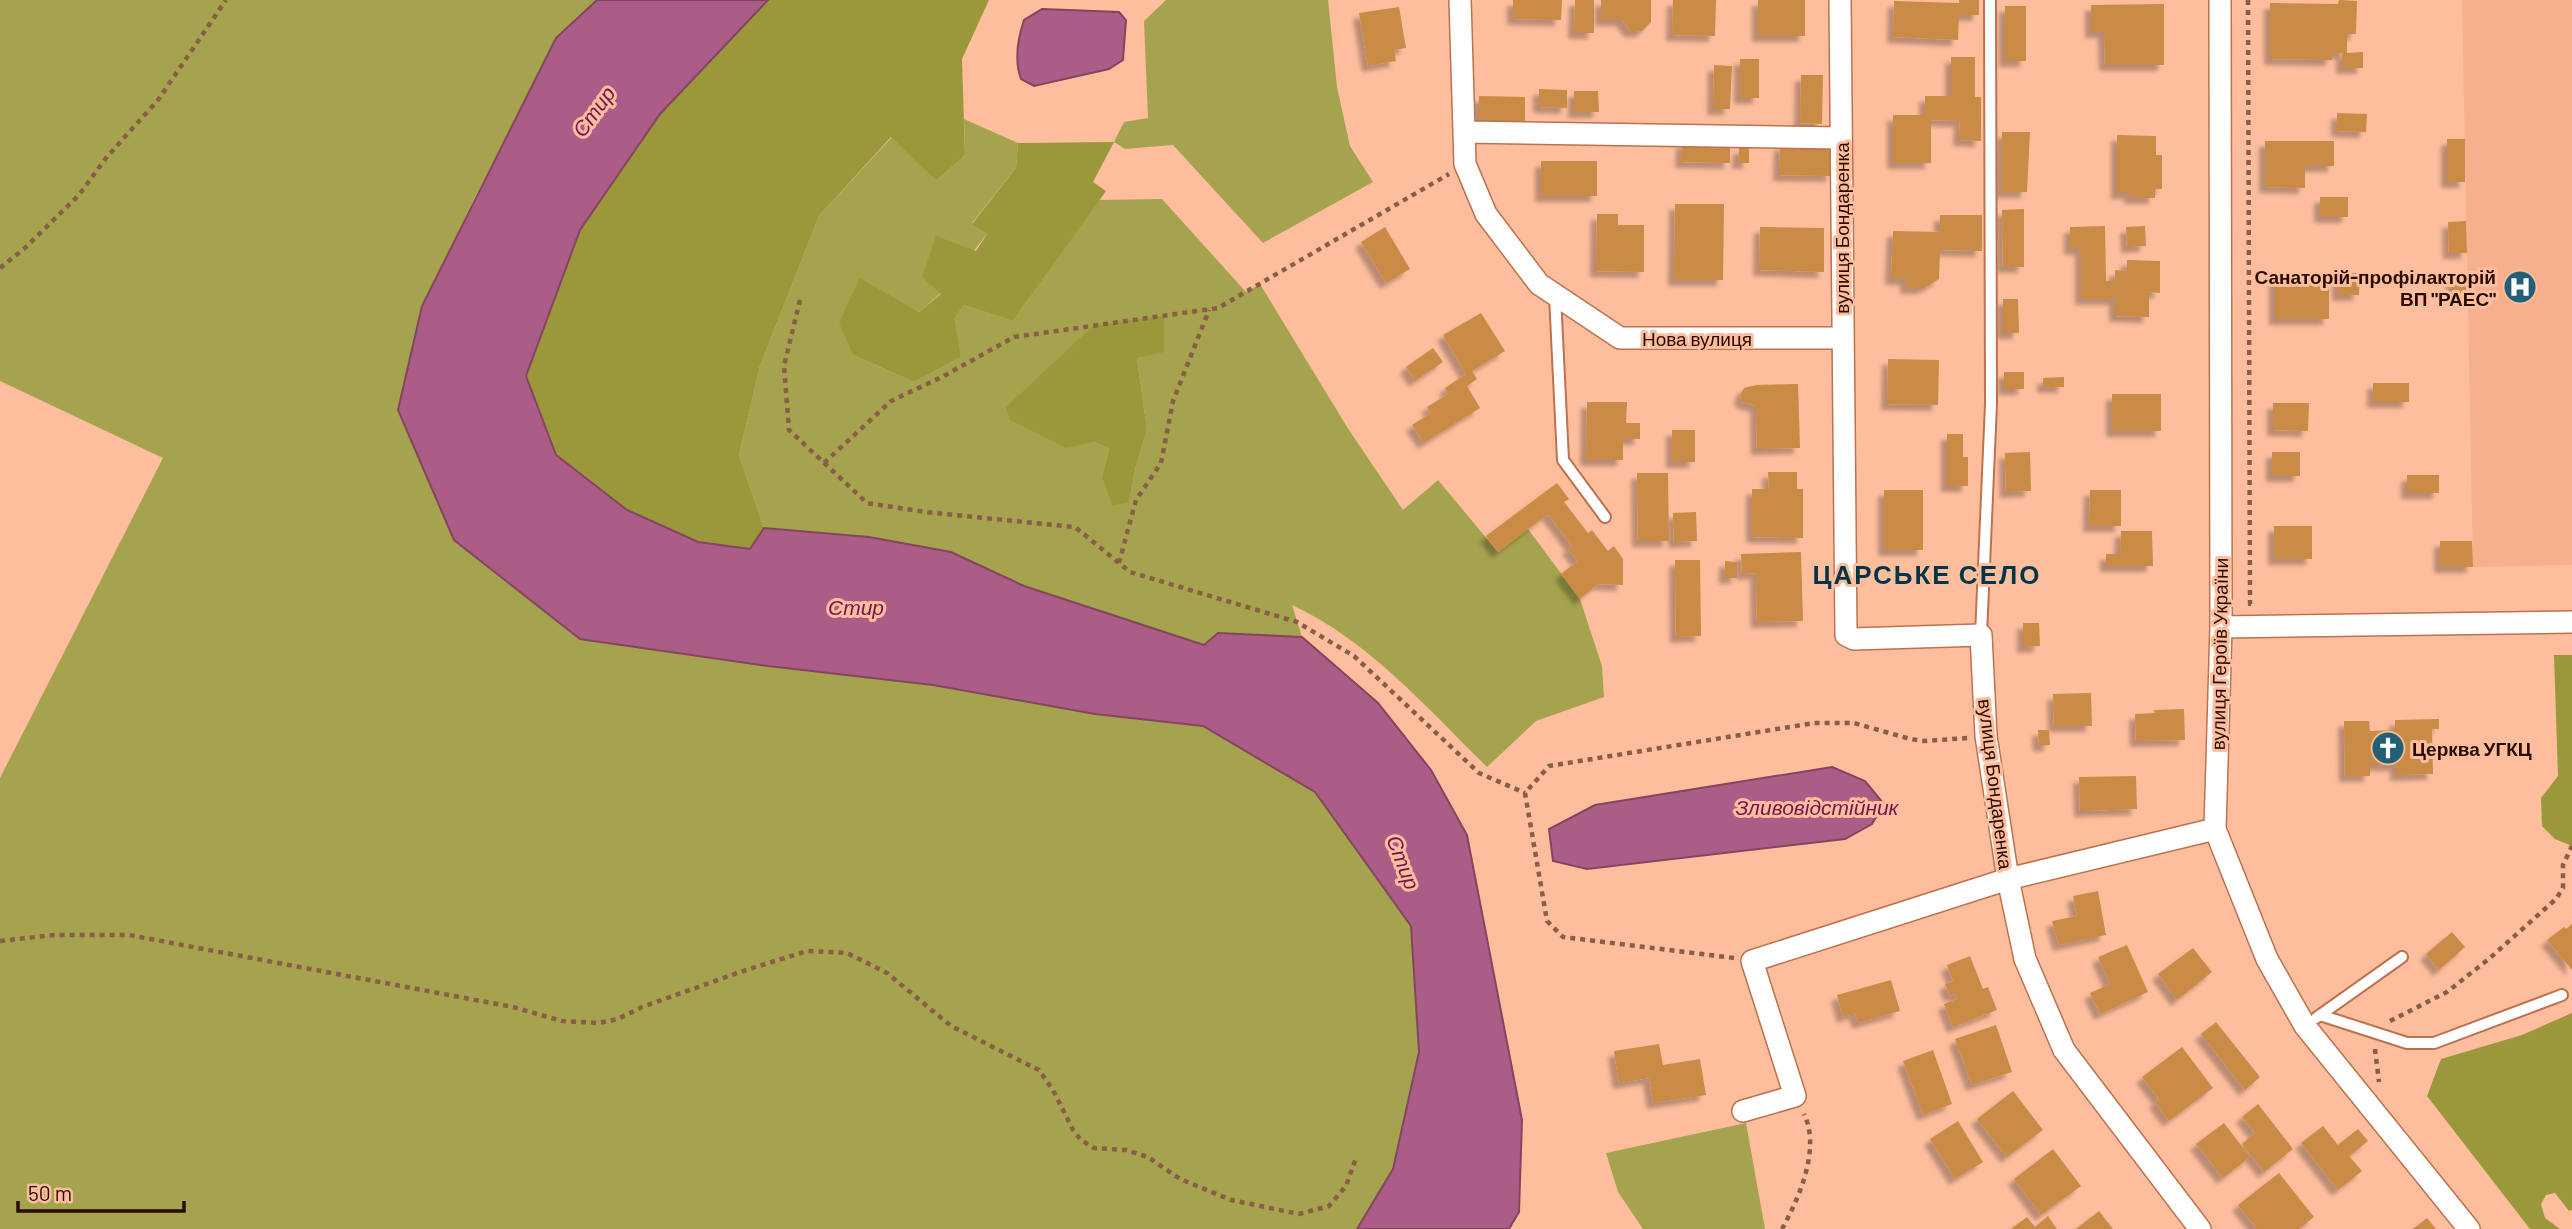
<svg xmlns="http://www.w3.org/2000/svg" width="2572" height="1229" font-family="Barlow,sans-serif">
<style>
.built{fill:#f6b08e}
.green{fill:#a6a34e;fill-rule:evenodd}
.forest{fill:#9b983b}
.water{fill:#ab5d87;stroke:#84455e;stroke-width:2}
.building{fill:#c98b45;filter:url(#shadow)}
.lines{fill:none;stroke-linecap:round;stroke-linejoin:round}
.service-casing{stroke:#bc724c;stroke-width:14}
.minor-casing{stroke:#bc724c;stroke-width:24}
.path{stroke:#895d47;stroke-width:4.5;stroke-dasharray:5 5;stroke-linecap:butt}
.service{stroke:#fff;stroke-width:10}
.minor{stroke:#fff;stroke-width:21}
.labels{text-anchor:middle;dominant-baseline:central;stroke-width:6;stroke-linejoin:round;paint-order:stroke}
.street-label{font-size:19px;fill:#290c00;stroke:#febe9e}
.poi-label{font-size:19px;font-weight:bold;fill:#290c00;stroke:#febe9e;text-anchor:end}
.water-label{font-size:21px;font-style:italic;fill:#761352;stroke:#febe9e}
.district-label{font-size:26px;font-weight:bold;letter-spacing:2px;fill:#003547;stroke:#febe9e}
</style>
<defs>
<filter id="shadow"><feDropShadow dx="-6" dy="6" stdDeviation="2" flood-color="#0004"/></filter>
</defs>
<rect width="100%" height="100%" fill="#febe9e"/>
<path class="built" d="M 2462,0 L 2572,0 L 2572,565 L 2473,567 Z"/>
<path class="green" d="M 0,0 L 597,0 L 556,38 L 473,201 L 422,306 L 398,410 L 933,685 L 1095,714 L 1203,726 L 1315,792 L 1411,926 L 1419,1052 L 1393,1170 L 1357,1229 L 0,1229 L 0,778 L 163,458 L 0,381 Z
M 1166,0 L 1328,0 L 1337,87 L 1350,146 L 1373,182 L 1263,243 L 1173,145 L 1125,149 L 1114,142 L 1124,122 L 1148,118 L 1144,21 Z
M 964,119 L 1018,143 L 1016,168 L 972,223 L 987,234 L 941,293 L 919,312 L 860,279 L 853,355 L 914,382 L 961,357 L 953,318 L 964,305 L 1013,321 L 1099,200 L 1162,199 L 1246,292 L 1260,284 L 1347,427 L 1403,510 L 1438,480 L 1498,552 L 1528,529 L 1580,599 L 1602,666 L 1604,697 L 1536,721 L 1487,767 C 1427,708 1369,641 1292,605 L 1302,637 L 1219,633 L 1204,645 L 1024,586 L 951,552 L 869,537 L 764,528 L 739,455 L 760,366 L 819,216 L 892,137 L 936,181 L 965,155 ZM 1094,326 L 1137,358 L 1147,430 L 1136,466 L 1129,503 L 1102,477 L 1109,448 L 1093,442 Z
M 1746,1123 L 1765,1229 L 1643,1229 L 1618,1192 L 1606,1153 Z"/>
<path class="forest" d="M 768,0 L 989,0 L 962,59 L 965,155 L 936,181 L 891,137 L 819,216 L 760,366 L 739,455 L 764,528 L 750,549 L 698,542 L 627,510 L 556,455 L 526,376 L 580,230 L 660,114 Z
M 1114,142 L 1093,182 L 1106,191 L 1013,321 L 964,305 L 954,318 L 961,357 L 914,382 L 853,355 L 839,323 L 860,278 L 919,312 L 941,294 L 922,277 L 936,236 L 976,251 L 987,234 L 972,224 L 1016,168 L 1018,143 Z
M 1164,316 L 1164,352 L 1137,358 L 1147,430 L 1136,466 L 1129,503 L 1112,505 L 1102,477 L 1109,448 L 1093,442 L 1066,448 L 1010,420 L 1006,407 L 1094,325 Z
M 2554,655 L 2572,655 L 2572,846 L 2555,839 L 2542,826 L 2541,798 L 2558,776 Z
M 2572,1013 L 2572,1210 L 2569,1211 L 2555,1193 L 2546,1195 L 2541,1204 L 2545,1218 L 2560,1229 L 2530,1229 L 2427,1096 L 2441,1059 L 2522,1035 Z"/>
<path class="water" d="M 597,0 L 768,0 L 660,114 L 580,230 L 526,376 L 556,455 L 627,510 L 698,542 L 750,549 L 764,528 L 869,537 L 951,552 L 1024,586 L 1204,645 L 1218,633 L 1302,637 L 1378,703 L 1431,770 L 1467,835 L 1522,1120 L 1519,1212 L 1509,1229 L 1357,1229 L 1393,1169 L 1419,1052 L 1411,926 L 1315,792 L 1203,726 L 1095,714 L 933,685 L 768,666 L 580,639 L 454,540 L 398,410 L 422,306 L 556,38 Z
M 1042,9 L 1119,12 L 1126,20 L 1123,60 L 1109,69 L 1034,86 L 1021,79 C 1014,60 1018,38 1024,20 Z
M 1832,767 L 1865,781 L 1884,804 L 1872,824 L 1845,839 L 1587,869 L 1553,861 L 1549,829 L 1595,805 Z"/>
<path class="building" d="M 1513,0 L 1562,0 L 1561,20 L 1513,19 Z
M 1575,0 L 1594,0 L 1594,33 L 1574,33 Z
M 1601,0 L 1651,0 L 1651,22 L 1642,31 L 1630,31 L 1622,20 L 1601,20 Z
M 1673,0 L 1716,0 L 1715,36 L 1672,35 Z
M 1758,0 L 1805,0 L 1805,36 L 1758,36 Z
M 1959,0 L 1979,0 L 1979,15 L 1959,15 L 1958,40 L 1893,37 L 1894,1 L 1959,3 Z
M 2339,0 L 2357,1 L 2356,34 L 2347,34 L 2347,53 L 2363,52 L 2363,68 L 2342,68 L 2342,53 L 2332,53 L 2332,60 L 2270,59 L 2270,3 L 2338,4 Z
M 2164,4 L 2164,65 L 2105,65 L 2104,32 L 2091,32 L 2091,5 Z
M 2005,6 L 2026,6 L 2026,61 L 2005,61 Z
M 1399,7 L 1406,48 L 1394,50 L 1396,61 L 1368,66 L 1359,13 Z
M 1951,57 L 1975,57 L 1975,97 L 1981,97 L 1981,141 L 1959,140 L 1960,121 L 1931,120 L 1931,163 L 1893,163 L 1893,115 L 1925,115 L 1925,96 L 1951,96 Z
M 1740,59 L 1759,59 L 1759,98 L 1740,98 Z
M 1714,65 L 1732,66 L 1730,109 L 1713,109 Z
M 1801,75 L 1823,75 L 1822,124 L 1800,123 Z
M 1539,89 L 1567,90 L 1567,108 L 1539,107 Z
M 1574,91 L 1598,91 L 1599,112 L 1574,112 Z
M 1479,96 L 1525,97 L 1525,126 L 1479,125 Z
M 2337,113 L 2367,114 L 2366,132 L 2337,131 Z
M 2002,132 L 2030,132 L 2027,192 L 2002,192 Z
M 2117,135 L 2156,136 L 2156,155 L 2162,155 L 2162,189 L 2155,189 L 2155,198 L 2130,198 L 2130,193 L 2117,193 Z
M 2447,139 L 2465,139 L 2465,182 L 2447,182 Z
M 2265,141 L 2334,141 L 2334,166 L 2305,166 L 2305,188 L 2265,187 Z
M 1682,142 L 1730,144 L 1730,163 L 1681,162 Z
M 1780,144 L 1833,145 L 1832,176 L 1779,175 Z
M 1739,148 L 1749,148 L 1749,163 L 1738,163 Z
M 1541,161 L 1597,161 L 1597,196 L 1541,196 Z
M 2320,197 L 2348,197 L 2348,217 L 2320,217 Z
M 1675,204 L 1724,204 L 1723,280 L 1674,280 Z
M 2024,209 L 2024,267 L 2003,267 L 2002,210 Z
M 1597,214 L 1618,214 L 1618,225 L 1644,225 L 1644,272 L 1596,271 Z
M 1940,215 L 1982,215 L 1982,251 L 1940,250 L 1939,279 L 1924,288 L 1906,288 L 1906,279 L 1891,279 L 1893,231 L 1940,232 Z
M 2466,221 L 2467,253 L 2449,253 L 2448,222 Z
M 2105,226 L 2106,281 L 2115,281 L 2115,270 L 2127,271 L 2127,260 L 2160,261 L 2160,293 L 2149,292 L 2149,317 L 2115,316 L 2115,299 L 2081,299 L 2081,249 L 2070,249 L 2070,227 Z
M 2145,226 L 2146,246 L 2127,247 L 2126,227 Z
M 1385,227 L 1410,269 L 1386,283 L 1361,242 Z
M 1760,227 L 1824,228 L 1824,272 L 1759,270 Z
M 2275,273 L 2329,273 L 2329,319 L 2275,319 Z
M 2338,273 L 2360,273 L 2359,295 L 2338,295 Z
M 2452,277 L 2468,277 L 2468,298 L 2452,298 Z
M 2003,299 L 2018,299 L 2019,333 L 2003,333 Z
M 1481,313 L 1505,351 L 1472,371 L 1477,379 L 1467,386 L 1480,408 L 1424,443 L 1412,425 L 1431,413 L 1427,407 L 1448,394 L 1445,388 L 1466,374 L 1443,335 Z
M 1433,348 L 1443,362 L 1415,381 L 1406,367 Z
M 1888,359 L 1939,360 L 1938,405 L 1887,404 Z
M 2004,372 L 2024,372 L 2024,389 L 2004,389 Z
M 2064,377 L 2064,387 L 2043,387 L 2043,378 Z
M 2373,383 L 2409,383 L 2409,402 L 2373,402 Z
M 1798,384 L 1800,448 L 1757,449 L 1756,406 L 1742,402 L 1740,395 L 1744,388 L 1756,385 Z
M 2112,394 L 2161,394 L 2161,431 L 2112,431 Z
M 1587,402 L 1627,402 L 1626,423 L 1640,423 L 1640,439 L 1623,439 L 1623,460 L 1586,460 Z
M 2273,403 L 2309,403 L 2308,431 L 2273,430 Z
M 1672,430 L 1695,430 L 1695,462 L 1672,462 Z
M 1947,434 L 1963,434 L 1963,457 L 1968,457 L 1968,486 L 1947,486 Z
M 2030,452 L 2031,491 L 2006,492 L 2005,453 Z
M 2272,452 L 2300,452 L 2300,476 L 2272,476 Z
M 1768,472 L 1797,472 L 1797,489 L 1803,489 L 1803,538 L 1752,537 L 1752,489 L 1769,489 Z
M 1637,473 L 1668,473 L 1669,541 L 1638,541 Z
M 2407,475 L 2439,475 L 2439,493 L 2407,493 Z
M 1557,483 L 1569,499 L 1564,502 L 1588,533 L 1592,530 L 1608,551 L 1614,546 L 1623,559 L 1623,585 L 1598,584 L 1580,599 L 1561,574 L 1578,561 L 1568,549 L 1572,546 L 1548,514 L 1498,552 L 1486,536 Z
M 1884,490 L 1923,490 L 1923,550 L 1884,550 Z
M 2090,490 L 2121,490 L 2121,526 L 2089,526 Z
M 1696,512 L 1697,541 L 1674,542 L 1673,513 Z
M 2274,526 L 2312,526 L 2312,559 L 2274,559 Z
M 2121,531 L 2152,531 L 2153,566 L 2106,566 L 2106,554 L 2120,554 Z
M 2440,541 L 2472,541 L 2473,567 L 2440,567 Z
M 1801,552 L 1803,621 L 1757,622 L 1756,573 L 1742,574 L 1741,554 Z
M 1675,560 L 1700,560 L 1701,636 L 1676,637 Z
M 1725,561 L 1737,562 L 1737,578 L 1725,578 Z
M 2023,623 L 2039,623 L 2040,646 L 2023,647 Z
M 2091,693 L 2092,726 L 2054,726 L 2053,694 Z
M 2184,709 L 2185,740 L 2136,741 L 2135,714 L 2155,713 L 2154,710 Z
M 2439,719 L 2439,729 L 2432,729 L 2433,774 L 2396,775 L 2396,765 L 2370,765 L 2370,776 L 2345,776 L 2344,721 L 2369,721 L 2370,731 L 2395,730 L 2395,720 Z
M 2038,730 L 2049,730 L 2050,745 L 2039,746 Z
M 2136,776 L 2137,809 L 2080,811 L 2079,777 Z
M 2098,891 L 2106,935 L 2059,945 L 2052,921 L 2077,916 L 2073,896 Z
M 2572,924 L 2572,970 L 2547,940 L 2564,927 L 2566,929 Z
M 2452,932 L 2465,947 L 2439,970 L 2426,954 Z
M 2127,945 L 2148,992 L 2100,1014 L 2090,993 L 2110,984 L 2098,957 Z
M 2193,948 L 2212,972 L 2177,1000 L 2158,974 Z
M 1970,956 L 1983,989 L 1988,987 L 1997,1010 L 1953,1027 L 1944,1004 L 1957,999 L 1955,994 L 1950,996 L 1945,984 L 1953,981 L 1947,965 Z
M 1891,980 L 1900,1011 L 1858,1023 L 1855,1013 L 1843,1017 L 1837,995 Z
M 2216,1022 L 2260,1077 L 2245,1090 L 2201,1034 Z
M 1996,1025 L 2012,1072 L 1972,1085 L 1955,1039 Z
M 1659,1044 L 1663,1065 L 1700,1059 L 1706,1095 L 1653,1103 L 1649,1078 L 1619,1083 L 1614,1051 Z
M 2182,1047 L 2213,1088 L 2169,1121 L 2155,1102 L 2159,1099 L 2142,1077 Z
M 1933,1050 L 1952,1104 L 1923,1115 L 1903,1061 Z
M 2013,1091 L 2043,1130 L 2007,1157 L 1977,1119 Z
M 2258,1104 L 2293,1149 L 2264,1172 L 2242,1144 L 2255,1133 L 2242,1117 Z
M 1958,1121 L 1983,1162 L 1955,1179 L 1930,1139 Z
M 2224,1123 L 2250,1157 L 2223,1178 L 2196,1144 Z
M 2323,1126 L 2338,1145 L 2358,1129 L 2368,1141 L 2349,1156 L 2362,1171 L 2338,1190 L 2301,1143 Z
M 2053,1149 L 2081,1186 L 2041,1215 L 2014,1179 Z
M 2279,1173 L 2314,1217 L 2299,1229 L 2257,1229 L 2238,1205 Z
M 2099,1211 L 2113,1229 L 2076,1229 Z
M 2048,1216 L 2057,1229 L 2011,1229 L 2027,1217 L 2035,1227 Z
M 2427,1218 L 2436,1229 L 2413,1229 Z"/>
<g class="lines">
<defs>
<path id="service" d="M 1555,296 L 1563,460 L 1605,517
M 1981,635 L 1991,404 L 1990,0
M 2320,1015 L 2407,1043 L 2434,1043 L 2562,995
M 2316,1018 L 2402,957"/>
<path id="minor" d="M 1460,0 L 1465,164 L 1486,214 L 1539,284 L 1620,338 L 1842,338
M 1840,0 L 1846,635 L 1854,639 L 1981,635 L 1986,736 L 2008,879 L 2025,959 L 2064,1050 L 2200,1229
M 2220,0 L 2221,627 L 2215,829 L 2267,959 L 2305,1026 L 2469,1229
M 1464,132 L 1841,138
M 2221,627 L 2572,622
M 1743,1111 L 1795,1096 L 1752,961 L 2008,879 L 2215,829"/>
</defs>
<use href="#service" class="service-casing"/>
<use href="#minor" class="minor-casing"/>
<path class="path" d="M 2248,0 L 2250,604 L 2253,604
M 0,268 L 25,248 L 79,195 L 106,158 L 158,100 L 226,0
M 800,300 L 784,366 L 789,430 L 867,503 L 926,512 L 1075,527 L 1130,572 L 1297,622 L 1354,656 L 1479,773 L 1525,793
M 824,463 L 891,401 L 942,377 L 1014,337 L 1218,308 L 1449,174
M 1119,563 L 1136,500 L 1161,463 L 1173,401 L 1209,310
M 0,941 L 54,935 L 129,935 L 513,1007 L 562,1021 L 598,1023 L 618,1019 L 642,1007 L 743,971 L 807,951 L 847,953 L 887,973 L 951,1026 L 1039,1070 L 1053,1090 L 1073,1130 L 1081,1140 L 1094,1148 L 1126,1150 L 1148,1157 L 1180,1179 L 1231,1200 L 1299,1214 L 1329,1206 L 1346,1186 L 1356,1158
M 1734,958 L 1563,937 L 1547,921 L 1525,793 L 1549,766 L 1814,723 L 1854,723 L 1910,739 L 1924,741 L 1968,738
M 2390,1021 L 2447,992 L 2490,958 L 2556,899 L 2563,888 L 2563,865 L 2572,846
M 2375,1049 L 2379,1082
M 1782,1229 C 1799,1198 1821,1149 1804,1114"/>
<use href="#service" class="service"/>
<use href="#minor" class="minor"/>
</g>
<defs>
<symbol id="hospital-disc" viewBox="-11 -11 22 22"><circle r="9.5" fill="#236077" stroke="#febe9e"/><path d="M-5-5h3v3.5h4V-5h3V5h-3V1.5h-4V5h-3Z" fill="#fff"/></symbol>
<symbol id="church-disc" viewBox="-11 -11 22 22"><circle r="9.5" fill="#236077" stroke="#febe9e"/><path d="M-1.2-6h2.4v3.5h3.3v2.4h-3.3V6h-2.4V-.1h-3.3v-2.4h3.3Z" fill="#fff"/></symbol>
</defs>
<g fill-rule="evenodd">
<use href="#hospital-disc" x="2501" y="268" width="38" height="38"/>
<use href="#church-disc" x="2369" y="729" width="38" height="38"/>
</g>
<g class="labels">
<g class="street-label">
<text transform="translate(1841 228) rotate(-90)">вулиця Бондаренка</text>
<text x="1697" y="338">Нова вулиця</text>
<text transform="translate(2219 654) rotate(-89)">вулиця Героїв України</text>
<text transform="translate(1996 784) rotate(83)">вулиця Бондаренка</text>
</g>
<g class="poi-label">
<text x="2496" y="276">Санаторій-профілакторій<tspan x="2496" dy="22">ВП "РАЕС"</tspan></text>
<text x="2412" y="748" text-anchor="start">Церква УГКЦ</text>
</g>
<g class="water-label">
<text transform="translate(593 111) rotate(-54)">Стир</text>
<text x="856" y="606">Стир</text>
<text x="1817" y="806">Зливовідстійник</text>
<text transform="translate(1404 862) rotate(69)">Стир</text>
</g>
<g class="district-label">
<text x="1927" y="573">ЦАРСЬКЕ СЕЛО</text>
</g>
</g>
<path d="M18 1201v10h166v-10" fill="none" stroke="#290c00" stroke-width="3.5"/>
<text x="28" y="1201" font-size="21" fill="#290c00" stroke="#febe9e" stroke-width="5" paint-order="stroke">50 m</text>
</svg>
